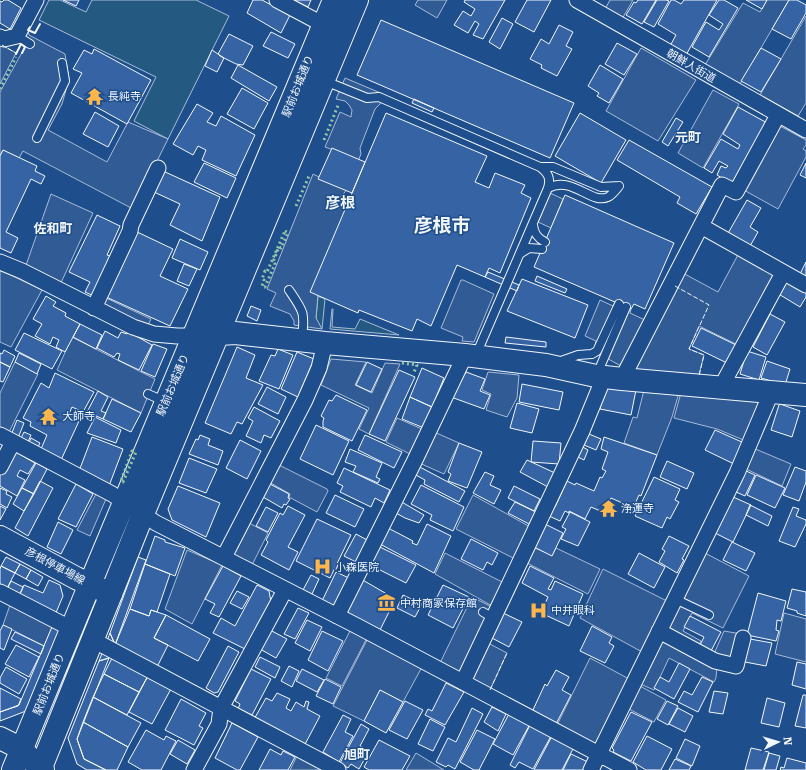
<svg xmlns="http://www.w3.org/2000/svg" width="806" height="770" font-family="'Roboto Serif','Noto Sans JP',serif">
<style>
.green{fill:#245a82;stroke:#a8bbd7}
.parking{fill:#305b95;stroke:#a8bbd7}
.building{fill:#3563a3;stroke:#f2f6ff}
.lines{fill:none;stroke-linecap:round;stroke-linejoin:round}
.lane-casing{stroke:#f2f6ff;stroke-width:10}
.street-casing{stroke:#f2f6ff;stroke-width:17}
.secondary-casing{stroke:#f2f6ff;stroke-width:24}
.primary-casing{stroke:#f2f6ff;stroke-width:24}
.lane{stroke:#1f4e8c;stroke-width:8}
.street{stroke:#1f4e8c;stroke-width:15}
.secondary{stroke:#1f4e8c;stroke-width:22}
.primary{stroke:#1f4e8c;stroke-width:22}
.hedge{stroke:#97c8a6;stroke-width:3;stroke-dasharray:2 3;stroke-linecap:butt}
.fence{stroke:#f2f6ff;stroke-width:1;stroke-dasharray:5 2;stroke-linecap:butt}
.wall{stroke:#f2f6ff;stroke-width:2}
.labels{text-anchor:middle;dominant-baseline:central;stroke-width:3;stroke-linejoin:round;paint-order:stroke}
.street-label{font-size:11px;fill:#f2f6ff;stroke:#1f4e8c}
.poi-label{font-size:11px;fill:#f2f6ff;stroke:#1f4e8c;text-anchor:start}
.quarter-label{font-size:13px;font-weight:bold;fill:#f2f6ff;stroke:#1f4e8c}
.district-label{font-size:15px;font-weight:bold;fill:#f2f6ff;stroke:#1f4e8c}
.town-label{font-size:19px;font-weight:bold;fill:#f2f6ff;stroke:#1f4e8c}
</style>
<rect width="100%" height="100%" fill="#1f4e8c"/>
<path class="green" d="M 49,0 L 60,0 L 86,12 L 92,0 L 196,0 L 229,16 L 168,139 L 134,121 L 156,77 L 39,20 Z
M 318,296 L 325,299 L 322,329 L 316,319 Z
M 332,309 L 333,309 L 332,327 L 355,329 L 360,319 L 399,335 L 330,329 Z"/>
<path class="parking" d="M 418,0 L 447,0 L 437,18 L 415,5 Z
M 610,0 L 633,0 L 622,19 L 605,9 Z
M 767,0 L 789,0 L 740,84 L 705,65 L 743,3 L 760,12 Z
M 806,16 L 806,103 L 798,116 L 760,95 Z
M 28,30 L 29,35 L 65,54 L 69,79 L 62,104 L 48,130 L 107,162 L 128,122 L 168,139 L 133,209 L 23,151 L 19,158 L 3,150 L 0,156 L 0,92 L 25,47 L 21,44 Z
M 0,44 L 16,53 L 0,84 Z
M 641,48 L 696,80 L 658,141 L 606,111 Z
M 345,78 L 383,94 L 380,104 L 375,109 L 360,148 L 361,154 L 345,192 L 340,197 L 335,200 L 334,202 L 346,208 L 318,295 L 316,318 L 322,329 L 294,325 L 294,321 L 290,314 L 270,306 L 276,293 L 267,289 L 313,174 L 325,180 L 336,151 L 325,147 L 340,112 L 351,117 L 352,110 L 349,105 L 345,101 L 336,99 Z
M 713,90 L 739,104 L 703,168 L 678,153 Z
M 778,125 L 806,140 L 806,145 L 803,149 L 806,151 L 806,157 L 778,209 L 742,189 Z
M 550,193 L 563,199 L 551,228 L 538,222 Z
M 51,194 L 93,213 L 60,285 L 25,268 Z
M 740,251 L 780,274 L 740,346 L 699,326 L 689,349 L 704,355 L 698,378 L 631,372 L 681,272 L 718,292 Z
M 0,270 L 42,290 L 11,347 L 0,342 Z
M 461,280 L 463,280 L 494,294 L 474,342 L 462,341 L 463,337 L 441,328 Z
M 104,297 L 151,319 L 148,325 L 131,320 L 103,303 Z
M 600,300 L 613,306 L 615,302 L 631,309 L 630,313 L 645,320 L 621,366 L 610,360 L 601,353 L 595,346 L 596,341 L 585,336 Z
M 72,337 L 155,379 L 141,413 L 57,370 Z
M 331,359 L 366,362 L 355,385 L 372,393 L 385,363 L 400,364 L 369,434 L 359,429 L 369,408 L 321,385 Z
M 15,362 L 38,374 L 8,434 L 0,429 L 0,393 Z
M 488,372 L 519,375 L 517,398 L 507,417 L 486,410 L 491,394 L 482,390 Z
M 645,386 L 680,389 L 672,417 L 657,455 L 624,443 L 633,417 L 637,418 Z
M 682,389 L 761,399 L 746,441 L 717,429 L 674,418 Z
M 397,418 L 424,430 L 412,455 L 386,442 Z
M 432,431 L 459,443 L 444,474 L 417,462 Z
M 753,448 L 791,464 L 782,486 L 744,468 Z
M 277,464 L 327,489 L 328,491 L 317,512 L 289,497 L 290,494 L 269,482 Z
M 96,494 L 106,499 L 90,536 L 77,530 Z
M 473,495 L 532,528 L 517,560 L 456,529 Z
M 249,523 L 268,533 L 252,565 L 233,555 Z
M 535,548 L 552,555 L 556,548 L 600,569 L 588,594 L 525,562 L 530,558 Z
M 187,550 L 222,565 L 192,624 L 165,609 Z
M 703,552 L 749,576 L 723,628 L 692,613 L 683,631 L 701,641 L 697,649 L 664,632 Z
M 445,553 L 506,584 L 494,607 L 435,574 Z
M 603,569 L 669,602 L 644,653 L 580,618 Z
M 472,597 L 494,608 L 463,675 L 440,663 Z
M 11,602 L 54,623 L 44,646 L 3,625 Z
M 784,613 L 806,619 L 806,662 L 775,654 Z
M 351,629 L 367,638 L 342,686 L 326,678 Z
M 724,631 L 741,634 L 734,662 L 713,656 Z
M 661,637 L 717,666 L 716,678 L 714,682 L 669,658 L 654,690 L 638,683 Z
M 368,638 L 422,667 L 403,702 L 380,690 L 364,721 L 333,706 Z
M 486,642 L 507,653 L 490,690 L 468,679 Z
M 590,658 L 631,680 L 598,748 L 557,725 Z
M 638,685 L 666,700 L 654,722 L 627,708 Z
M 416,753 L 444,770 L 406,770 Z
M 298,754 L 329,770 L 290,770 Z"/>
<path class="building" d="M 4,0 L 8,0 L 21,8 L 10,29 L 0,23 L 0,1 L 2,2 Z
M 63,0 L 79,0 L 76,6 Z
M 253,0 L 262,0 L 290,15 L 281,33 L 247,13 Z
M 294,0 L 311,0 L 308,7 Z
M 465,0 L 505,0 L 483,39 L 473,35 L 479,24 L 475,21 L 468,33 L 454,25 L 463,11 L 471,16 L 475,9 L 464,2 Z
M 527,0 L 551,0 L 534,32 L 515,22 Z
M 638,0 L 656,0 L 642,24 L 626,15 L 634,2 L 636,3 Z
M 657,0 L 666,0 L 669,1 L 654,27 L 644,22 Z
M 671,0 L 674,0 L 681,4 L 684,0 L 717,0 L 686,55 L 670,46 L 676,35 L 658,24 Z
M 719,0 L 724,0 L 738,8 L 709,57 L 692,47 L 706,22 L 719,30 L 723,24 L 709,15 Z
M 746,0 L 767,0 L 762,9 Z
M 789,0 L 797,0 L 806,5 L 806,13 L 791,39 L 772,29 Z
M 502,18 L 513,24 L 500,49 L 489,42 Z
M 381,20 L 574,103 L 550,158 L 357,75 Z
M 559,25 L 573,32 L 566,46 L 572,49 L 557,76 L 541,68 L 542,65 L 530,59 L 541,39 L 549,44 Z
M 271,32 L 295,44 L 288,58 L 263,46 Z
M 229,34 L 253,46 L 243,65 L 236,64 L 220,56 L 218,54 Z
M 617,43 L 637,54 L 624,75 L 605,64 Z
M 761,48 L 781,59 L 761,92 L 741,81 Z
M 94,49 L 151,80 L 127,124 L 71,93 L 82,73 L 73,69 L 84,50 L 92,54 Z
M 212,50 L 224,58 L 217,72 L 205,66 Z
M 238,65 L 277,87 L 269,101 L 231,78 Z
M 600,65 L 623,79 L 609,103 L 597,96 L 599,93 L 588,86 Z
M 242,88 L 268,103 L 254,129 L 227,114 Z
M 414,99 L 434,108 L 432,112 L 412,103 Z
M 197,104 L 213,113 L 207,122 L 216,126 L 221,116 L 255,135 L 236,176 L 202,160 L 206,150 L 198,146 L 193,155 L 173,144 Z
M 738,107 L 769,124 L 735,186 L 717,175 L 721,166 L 726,168 L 728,166 L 719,161 L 712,173 L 704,168 L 721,139 L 738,149 L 740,145 L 723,134 Z
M 95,112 L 119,126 L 108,147 L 83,134 Z
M 386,113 L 487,156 L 475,182 L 489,188 L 495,173 L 525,185 L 521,193 L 531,198 L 500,273 L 489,268 L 485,277 L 457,265 L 431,326 L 417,319 L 412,331 L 359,310 L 358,313 L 310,292 Z
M 580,113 L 626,140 L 601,183 L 555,156 Z
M 676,118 L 683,122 L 668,146 L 662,142 Z
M 629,140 L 712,187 L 696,214 L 677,203 L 680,197 L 617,160 Z
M 332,148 L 365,162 L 352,193 L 318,179 Z
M 3,150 L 37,166 L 35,171 L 45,176 L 41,184 L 31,179 L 6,232 L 18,238 L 11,253 L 0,248 L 0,156 Z
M 204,163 L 236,178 L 227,198 L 194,182 Z
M 806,163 L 806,178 L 800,175 Z
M 163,171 L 220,197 L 202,241 L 170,225 L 180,204 L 154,192 Z
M 565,195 L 674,243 L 645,309 L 634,304 L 631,309 L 534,267 Z
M 747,200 L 761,208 L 750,227 L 758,232 L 749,248 L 727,235 Z
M 97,215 L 120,226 L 107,255 L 112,257 L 94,296 L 85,292 L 90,282 L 69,272 Z
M 135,231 L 173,249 L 160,276 L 188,289 L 170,326 L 104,296 Z
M 180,239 L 208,252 L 200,270 L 172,258 Z
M 806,262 L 806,277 L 800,274 Z
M 184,264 L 197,269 L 189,286 L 177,281 Z
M 488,272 L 519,285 L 517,291 L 485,277 Z
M 537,276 L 567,289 L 565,293 L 535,281 Z
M 785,276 L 806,288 L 806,297 L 800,307 L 777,293 Z
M 522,279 L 588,305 L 575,338 L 507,311 Z
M 46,296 L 56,302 L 53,306 L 66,313 L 65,316 L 80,324 L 65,352 L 56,347 L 59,340 L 53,337 L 50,344 L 35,336 L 42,324 L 33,319 Z
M 251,306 L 261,310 L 257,321 L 247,316 Z
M 770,314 L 785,322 L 767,355 L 753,347 Z
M 80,324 L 102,335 L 96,349 L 73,337 Z
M 701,328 L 736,345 L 727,363 L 692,346 Z
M 105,331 L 118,338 L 121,332 L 127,334 L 129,332 L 152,345 L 139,370 L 118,360 L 120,354 L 117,353 L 114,357 L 97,348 Z
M 24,333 L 62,351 L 52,369 L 15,350 Z
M 506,337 L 546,342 L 546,347 L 505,343 Z
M 153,344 L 167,349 L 155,377 L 141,371 Z
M 237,347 L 255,355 L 246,378 L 263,385 L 242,424 L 237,422 L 231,434 L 205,423 Z
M 278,349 L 293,355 L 279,389 L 259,381 L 271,355 L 275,356 Z
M 4,350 L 15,356 L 10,367 L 0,362 L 0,353 L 2,354 Z
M 747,351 L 766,357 L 759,380 L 740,374 Z
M 297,352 L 314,359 L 298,397 L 281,389 Z
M 19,353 L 41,364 L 37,374 L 15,362 Z
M 767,361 L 790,369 L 785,385 L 761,378 Z
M 0,362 L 10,367 L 3,382 L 0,381 Z
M 367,362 L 382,369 L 371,392 L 356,385 Z
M 422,368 L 444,378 L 432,407 L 410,397 Z
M 399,370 L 415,377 L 385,441 L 369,434 Z
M 466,372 L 485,379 L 480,391 L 490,395 L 484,409 L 451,397 L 460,373 L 465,374 Z
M 55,373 L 94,392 L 83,412 L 72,407 L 69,414 L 80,419 L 61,460 L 41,449 L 47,435 L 30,426 L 31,422 L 23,418 L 41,383 L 49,388 Z
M 522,384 L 563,392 L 559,410 L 519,402 Z
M 605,386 L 636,390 L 631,415 L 600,409 Z
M 267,387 L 286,397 L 278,414 L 258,404 Z
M 98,391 L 108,397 L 101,411 L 106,413 L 103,419 L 87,412 Z
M 336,395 L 367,410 L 352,441 L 323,427 L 323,421 L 324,418 L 321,416 L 329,400 L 332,401 Z
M 410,397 L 432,407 L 424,428 L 402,419 Z
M 112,399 L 141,413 L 131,432 L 103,419 Z
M 517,403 L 539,409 L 532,433 L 510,428 Z
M 780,404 L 800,411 L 792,437 L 771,430 L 779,405 Z
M 254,407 L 280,421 L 271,438 L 264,435 L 261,443 L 246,436 L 253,421 L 248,418 Z
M 95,417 L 121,430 L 116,443 L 87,433 Z
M 17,420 L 24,423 L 18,438 L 11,435 Z
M 316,425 L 349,441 L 333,475 L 300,459 Z
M 715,430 L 744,443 L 734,464 L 705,450 Z
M 24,432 L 31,435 L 28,442 L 21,438 Z
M 589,434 L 601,439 L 596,450 L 584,445 Z
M 200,435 L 210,439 L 208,445 L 223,451 L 218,465 L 189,454 L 196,439 L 198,440 Z
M 365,435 L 402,452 L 394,468 L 358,450 Z
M 92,437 L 123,449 L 109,486 L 79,471 Z
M 604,437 L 657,455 L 641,496 L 639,495 L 631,513 L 627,511 L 629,506 L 611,498 L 605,513 L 591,507 L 585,519 L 569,511 L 569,513 L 565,511 L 560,521 L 549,516 L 553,507 L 555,507 L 567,481 L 575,485 L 576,483 L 594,491 L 600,477 L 602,478 L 606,471 L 602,469 L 608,452 L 601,449 Z
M 31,438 L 40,443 L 37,449 L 28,445 Z
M 240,440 L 261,451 L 247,479 L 226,468 Z
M 533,441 L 561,443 L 559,464 L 531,462 Z
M 459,443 L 482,452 L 467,488 L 448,481 L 451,474 L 448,472 Z
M 581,446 L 588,450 L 584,460 L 576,456 Z
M 350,449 L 382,463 L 376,477 L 380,479 L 378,483 L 353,472 L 356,466 L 345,462 Z
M 12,450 L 35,463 L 28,474 L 20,470 L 17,476 L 25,480 L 17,496 L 0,486 L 0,472 Z
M 189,458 L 217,469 L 206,493 L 179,483 Z
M 527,460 L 555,473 L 548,487 L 520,472 Z
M 667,461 L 694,473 L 687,489 L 660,477 Z
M 36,463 L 47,469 L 34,494 L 22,488 Z
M 416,465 L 465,491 L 459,502 L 424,484 L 425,480 L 412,473 Z
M 795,467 L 806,471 L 806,482 L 799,501 L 783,495 Z
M 344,468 L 390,490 L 384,503 L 375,498 L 371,507 L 340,492 L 343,486 L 337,483 Z
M 744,470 L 755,475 L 745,496 L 734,491 Z
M 485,472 L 494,476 L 490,485 L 501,490 L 494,504 L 473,493 Z
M 756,475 L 785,488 L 775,508 L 747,495 Z
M 654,477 L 680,489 L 675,500 L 679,502 L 670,519 L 667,517 L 662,528 L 635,516 Z
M 40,481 L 53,488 L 28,536 L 15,528 Z
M 76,484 L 93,494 L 76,527 L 58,519 Z
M 270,484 L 289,494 L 288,498 L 290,499 L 286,505 L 284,504 L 282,508 L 263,497 Z
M 421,485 L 464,507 L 453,531 L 430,520 L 432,515 L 411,504 Z
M 178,486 L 220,503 L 206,537 L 172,520 L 168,509 Z
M 514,486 L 540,499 L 534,511 L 508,498 Z
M 0,488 L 7,491 L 6,494 L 12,497 L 7,508 L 0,504 Z
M 22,488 L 34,494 L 24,511 L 13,504 Z
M 335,495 L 364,509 L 355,527 L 326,513 Z
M 731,496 L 751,505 L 733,542 L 713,532 Z
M 400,501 L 424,515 L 419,523 L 405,518 L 394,512 Z
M 515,502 L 536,512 L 529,524 L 508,513 Z
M 750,505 L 772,516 L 768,526 L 746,515 Z
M 0,506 L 6,509 L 0,520 Z
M 288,506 L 305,515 L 288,547 L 298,552 L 289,570 L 261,555 L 268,542 L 266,540 L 280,513 L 283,515 Z
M 266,507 L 278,513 L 268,532 L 256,526 Z
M 793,507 L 799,509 L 796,516 L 806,520 L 806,524 L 795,547 L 779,541 Z
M 570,512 L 590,522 L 578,546 L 561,539 L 566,529 L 562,527 Z
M 317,519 L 351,535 L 330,578 L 296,561 Z
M 58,522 L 73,530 L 61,554 L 47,547 Z
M 427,524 L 451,536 L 434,573 L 380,544 L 388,528 L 413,541 L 412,543 L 417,545 Z
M 545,524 L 563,533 L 552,556 L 534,547 Z
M 356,534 L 369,541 L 358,563 L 344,556 Z
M 155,536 L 165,540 L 165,542 L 185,548 L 175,576 L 145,564 Z
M 669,536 L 689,546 L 682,559 L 684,560 L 677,573 L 659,562 L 665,551 L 662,549 Z
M 471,539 L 498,553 L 492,565 L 487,562 L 483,570 L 461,559 Z
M 732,542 L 755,553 L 746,571 L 723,560 Z
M 378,546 L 416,565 L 406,583 L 368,564 Z
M 639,553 L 665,567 L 654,588 L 628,574 Z
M 6,557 L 20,564 L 15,573 L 1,566 Z
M 138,557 L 146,560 L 115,645 L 110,633 Z
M 20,564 L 31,570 L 26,579 L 15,573 Z
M 145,564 L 170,574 L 157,612 L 151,610 L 149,616 L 130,609 Z
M 1,566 L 15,573 L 5,592 L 0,589 L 0,569 Z
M 223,566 L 241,576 L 219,617 L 210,613 L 215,604 L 205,599 Z
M 530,566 L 554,578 L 548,589 L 551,590 L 555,581 L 583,594 L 569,626 L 541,613 L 548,597 L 522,583 Z
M 31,570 L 43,577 L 38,586 L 26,579 Z
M 336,572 L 351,579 L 337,608 L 322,601 Z
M 311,575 L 319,579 L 312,594 L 303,590 Z
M 361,579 L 392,597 L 388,604 L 392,606 L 380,630 L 345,611 Z
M 49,580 L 60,585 L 63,596 L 55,615 L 18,599 L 24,585 L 43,593 Z
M 11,581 L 23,587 L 18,598 L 6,592 Z
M 257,585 L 269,591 L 271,602 L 245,649 L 213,633 L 221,618 L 235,626 Z
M 443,585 L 469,597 L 453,628 L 428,615 Z
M 792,589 L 806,592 L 806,616 L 797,613 L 797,611 L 787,608 Z
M 237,591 L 249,597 L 242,609 L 230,603 Z
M 758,593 L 786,601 L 781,621 L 777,620 L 776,630 L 779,631 L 776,641 L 747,635 Z
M 403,595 L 422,604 L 415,617 L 397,608 Z
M 298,608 L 309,613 L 295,639 L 284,634 Z
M 130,609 L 149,616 L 151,610 L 166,615 L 154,638 L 168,645 L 157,667 L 115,645 Z
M 503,613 L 522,622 L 509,647 L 492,638 Z
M 57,615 L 64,619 L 26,711 L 0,721 L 0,712 L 19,705 Z
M 166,615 L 210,639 L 198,661 L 154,638 Z
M 690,616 L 721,632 L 711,651 L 700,645 L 704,637 L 684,627 Z
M 307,620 L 322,627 L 310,651 L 295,643 Z
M 3,625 L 12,629 L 4,650 L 0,648 L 0,631 Z
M 592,626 L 612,637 L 609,643 L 614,646 L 605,663 L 580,651 Z
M 270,630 L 287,639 L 276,658 L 260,649 Z
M 322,631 L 343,641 L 328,671 L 308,660 Z
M 15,632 L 44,646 L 41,654 L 11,639 Z
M 110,633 L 115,644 L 109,658 L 99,661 Z
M 750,639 L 772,643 L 766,666 L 745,662 Z
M 16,645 L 39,657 L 29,677 L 5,664 Z
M 228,646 L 239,652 L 218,692 L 214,693 L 206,688 Z
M 113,656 L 149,674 L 139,692 L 104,674 Z
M 260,657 L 280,667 L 275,678 L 255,667 Z
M 109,658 L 77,739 L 84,759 L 106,770 L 87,770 L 77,764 L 68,738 L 99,661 Z
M 797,662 L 806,664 L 806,689 L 792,685 Z
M 679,663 L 690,669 L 674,699 L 654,688 L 660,677 L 669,682 Z
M 289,666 L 299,671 L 292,687 L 281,681 Z
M 6,667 L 27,679 L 19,694 L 0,683 L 0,678 Z
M 251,669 L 271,679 L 252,715 L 238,709 L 240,704 L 235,701 Z
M 302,669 L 324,680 L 317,692 L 296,681 Z
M 556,670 L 569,677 L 562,690 L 571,695 L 556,724 L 532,712 L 545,684 L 547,686 Z
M 104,674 L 139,692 L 127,715 L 93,697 Z
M 149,674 L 172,687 L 152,724 L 129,712 Z
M 702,677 L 713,682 L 698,712 L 678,702 L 684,691 L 692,695 Z
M 325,679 L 341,687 L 333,704 L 316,696 Z
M 446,683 L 464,692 L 445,725 L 425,715 L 428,709 L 432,711 Z
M 0,688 L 21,699 L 18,706 L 0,712 Z
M 380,690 L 403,702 L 386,733 L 364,721 Z
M 714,691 L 728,693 L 723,714 L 709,712 Z
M 277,693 L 290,699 L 286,708 L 291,711 L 296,702 L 304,707 L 306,701 L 309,702 L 307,709 L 320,716 L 303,748 L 253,721 L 266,698 L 272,701 Z
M 803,695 L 806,695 L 806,728 L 795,726 Z
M 93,697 L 141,723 L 128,747 L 83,722 Z
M 767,698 L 785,703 L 779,727 L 761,723 Z
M 181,699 L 206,713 L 199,726 L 203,728 L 194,745 L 165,730 Z
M 405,701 L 423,710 L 407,739 L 389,730 Z
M 667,701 L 678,706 L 668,725 L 657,719 Z
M 492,707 L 506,714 L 498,731 L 484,722 Z
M 472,708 L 483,714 L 455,769 L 448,765 L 446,767 L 436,762 L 448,738 L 456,742 Z
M 678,708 L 693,716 L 685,732 L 669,724 Z
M 510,712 L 530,724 L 513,755 L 493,744 Z
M 631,712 L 652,722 L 631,761 L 613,752 L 614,750 L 612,748 Z
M 343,715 L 351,719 L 345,732 L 353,736 L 339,762 L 323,752 Z
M 430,719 L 445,727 L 433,751 L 418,744 Z
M 83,722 L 128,747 L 117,770 L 106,770 L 84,759 L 77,739 Z
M 232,723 L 258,737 L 240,770 L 237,770 L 215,758 Z
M 361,724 L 369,729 L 360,746 L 369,751 L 359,769 L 351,764 L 348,768 L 340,763 Z
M 530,725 L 551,736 L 533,769 L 519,762 L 515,768 L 510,765 Z
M 146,730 L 164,740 L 166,736 L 176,741 L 161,770 L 142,770 L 128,762 Z
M 477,730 L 495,739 L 479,770 L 474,770 L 460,762 Z
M 552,736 L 574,747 L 562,770 L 534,770 Z
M 647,736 L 672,749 L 661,770 L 646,770 L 633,762 Z
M 685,739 L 700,746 L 692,766 L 676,758 Z
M 178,740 L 195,750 L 187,764 L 170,754 Z
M 379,740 L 410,756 L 402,770 L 369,770 L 364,767 Z
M 751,748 L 769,752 L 763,770 L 745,770 Z
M 270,749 L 281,755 L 283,751 L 295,757 L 288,770 L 259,770 Z
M 769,753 L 780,756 L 776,770 L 764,770 Z
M 571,754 L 590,763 L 587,770 L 563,770 Z
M 787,758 L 806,763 L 806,770 L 780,770 L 781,767 L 784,768 Z
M 675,759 L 691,766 L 689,770 L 669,770 Z"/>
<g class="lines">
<defs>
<path id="lane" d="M 17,36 L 30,44
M 325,81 L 367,98 L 379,97 L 540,167 C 548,173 551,178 548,188 L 476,355
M 37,138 L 65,81 L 62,63
M 540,167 L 553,167 L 601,187 L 619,186
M 548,188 C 572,175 591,205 608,197 C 612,195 616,190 619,186
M 533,225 C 534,233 537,238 545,242
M 521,253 L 529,248 L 542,249
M 289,290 C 304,312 305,312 302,339
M 558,362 L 578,355 L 592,354 L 597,351 L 619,304
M 597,374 L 626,307
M 148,394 L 166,402
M 675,599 L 709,615
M 483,612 L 493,618"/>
<path id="street" d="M 277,0 L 324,25
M 577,0 L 806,130
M 0,37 L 4,39 L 17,36 L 36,0
M 701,226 L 806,285
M 0,262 L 22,271 L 133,327 L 154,334 L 177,336 L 194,336
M 94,308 L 130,231 L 131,225 L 158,168
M 622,379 L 722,185 L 736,192 L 778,115
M 721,387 L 783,273
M 0,435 L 112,494 L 156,523 L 357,626 L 629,770
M 0,467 L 13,442
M 224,557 L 305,400 L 319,368 L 325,343
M 0,592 L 72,629
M 337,616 L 415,460 L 465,355
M 659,631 L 715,661 L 736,666 L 743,638
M 93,640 L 338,770
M 463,682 L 582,431 L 600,387 L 602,376
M 194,770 L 219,724 L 221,708 L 285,590
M 591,770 L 737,473 L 771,393"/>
<path id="secondary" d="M 205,335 L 235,333 L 325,343 L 465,355 L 546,365 L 596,376 L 622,379 L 806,395
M 90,584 L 334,0
M 111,594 L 143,514 L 357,0
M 0,738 L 22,749 L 40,769 L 43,770"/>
<path id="primary" d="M 0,537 L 76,578 L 111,594 L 40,770
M 13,770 L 90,584"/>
</defs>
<use href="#lane" class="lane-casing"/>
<use href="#street" class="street-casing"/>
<use href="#secondary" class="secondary-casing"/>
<use href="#primary" class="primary-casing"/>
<use href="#lane" class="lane"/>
<use href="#street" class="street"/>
<use href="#secondary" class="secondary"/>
<use href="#primary" class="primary"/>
<path class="hedge" d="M 0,89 L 16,57
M 324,140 L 339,103
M 296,206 L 309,176
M 285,231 L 288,233 L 281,248 L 279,247 L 273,262 L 275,264 L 265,287 L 262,286 L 264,280 L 262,279 L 265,271 L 267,272 Z
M 402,363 L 417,365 L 414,372
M 132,451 L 136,452 L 123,482 L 121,481 Z"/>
<path class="fence" d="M 2,45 L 16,53
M 675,286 L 709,305 L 689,349 L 704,355 L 699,376
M 490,690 L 507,653"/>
<path class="wall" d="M 30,27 L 28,30 L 35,33 L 40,24
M 16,54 L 21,44 L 25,47 L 22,53"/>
</g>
<defs>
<symbol id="temple-bare" viewBox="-9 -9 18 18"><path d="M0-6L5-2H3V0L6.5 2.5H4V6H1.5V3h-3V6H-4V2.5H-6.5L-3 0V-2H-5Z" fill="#ffb74d" stroke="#1f4e8c" stroke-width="2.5" paint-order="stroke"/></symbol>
<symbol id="hospital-bare" viewBox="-9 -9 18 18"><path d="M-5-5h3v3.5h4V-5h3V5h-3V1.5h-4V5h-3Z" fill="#ffb74d" stroke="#1f4e8c" stroke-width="2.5" paint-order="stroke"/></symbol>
<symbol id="museum-bare" viewBox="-9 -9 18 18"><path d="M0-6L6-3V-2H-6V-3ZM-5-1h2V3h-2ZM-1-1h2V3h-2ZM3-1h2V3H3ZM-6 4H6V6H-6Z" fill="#ffb74d" stroke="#1f4e8c" stroke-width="2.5" paint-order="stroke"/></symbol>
</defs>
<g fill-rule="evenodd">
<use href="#temple-bare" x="82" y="84" width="25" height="25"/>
<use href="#temple-bare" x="36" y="404" width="25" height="25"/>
<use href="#temple-bare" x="596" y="496" width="25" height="25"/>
<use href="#hospital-bare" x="310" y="554" width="25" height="25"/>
<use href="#museum-bare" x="374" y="590" width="25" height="25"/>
<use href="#hospital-bare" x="526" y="598" width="25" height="25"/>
</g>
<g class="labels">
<g class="street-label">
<text transform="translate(691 66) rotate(30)">朝鮮人街道</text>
<text transform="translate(298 86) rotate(-68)">駅前お城通り</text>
<text transform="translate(173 385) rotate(-67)">駅前お城通り</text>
<text transform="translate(55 566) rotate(28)">彦根停車場線</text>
<text transform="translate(49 684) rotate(-68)">駅前お城通り</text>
</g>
<g class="poi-label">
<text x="108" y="96">長純寺</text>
<text x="62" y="416">大師寺</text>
<text x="621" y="508">浄運寺</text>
<text x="335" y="567">小森医院</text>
<text x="400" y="603">中村商家保存館</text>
<text x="551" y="610">中井眼科</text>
</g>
<g class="quarter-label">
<text x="688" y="137">元町</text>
<text x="53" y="228">佐和町</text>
<text x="357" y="754">旭町</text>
</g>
<g class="district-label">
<text x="340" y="203">彦根</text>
</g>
<g class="town-label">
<text x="442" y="225">彦根市</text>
</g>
</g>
<g transform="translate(778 742) rotate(85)" stroke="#1f4e8c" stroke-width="3" paint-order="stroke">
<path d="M0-3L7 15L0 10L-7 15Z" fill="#f2f6ff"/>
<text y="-6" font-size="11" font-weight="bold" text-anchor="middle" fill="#f2f6ff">N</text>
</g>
</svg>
